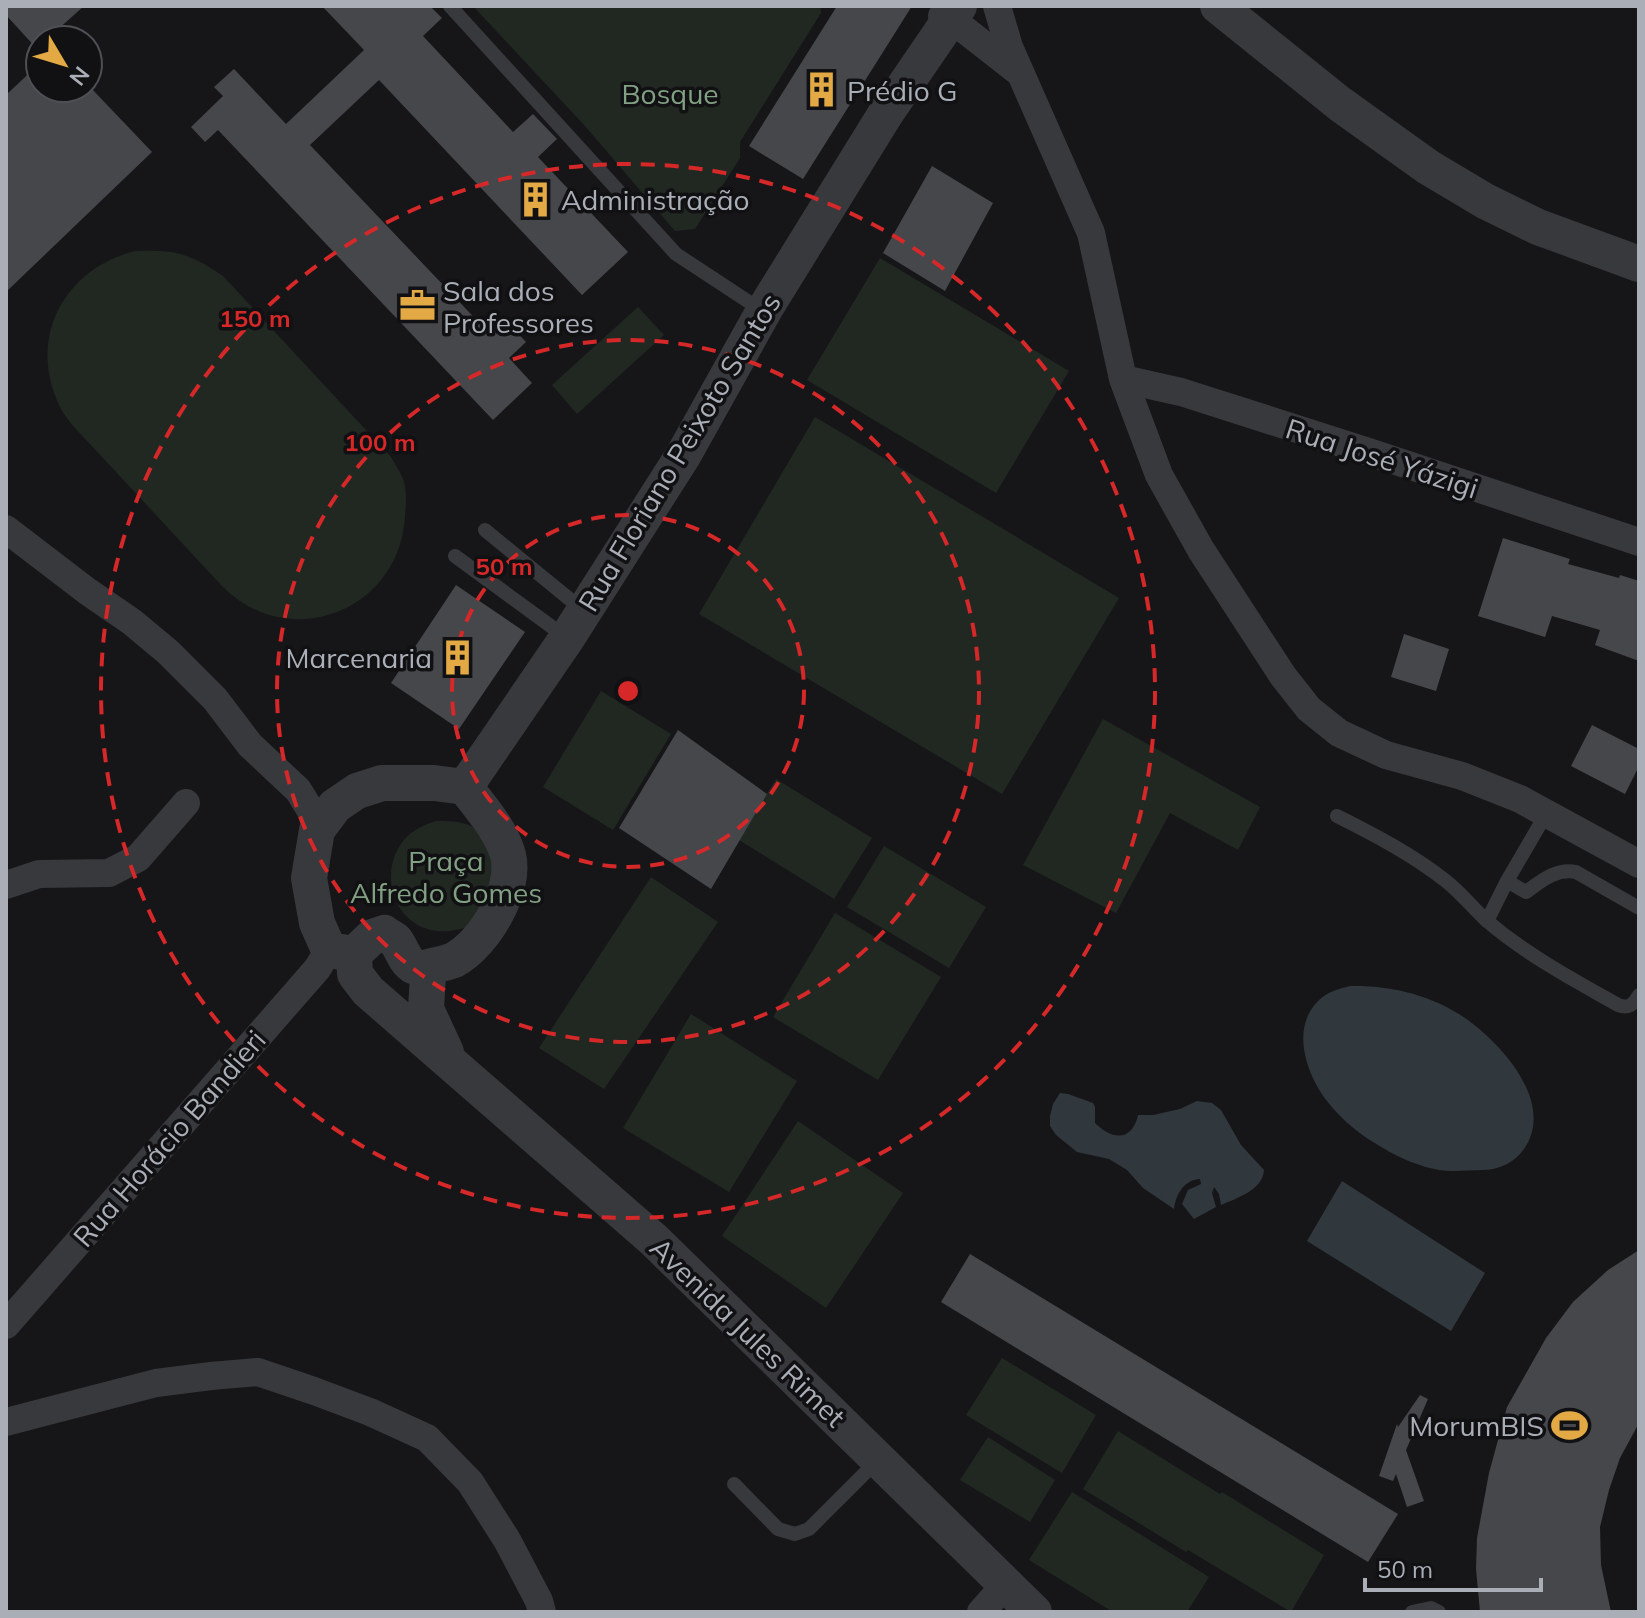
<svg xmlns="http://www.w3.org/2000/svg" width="1645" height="1618" font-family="Mulish,sans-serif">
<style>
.green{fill:#212822}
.water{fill:#30373d}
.building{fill:#45474b}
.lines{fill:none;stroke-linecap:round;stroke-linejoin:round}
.service{stroke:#38393d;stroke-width:14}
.minor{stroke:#38393d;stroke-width:28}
.tertiary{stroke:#38393d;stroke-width:36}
.ring{fill:none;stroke:#d62828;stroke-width:4;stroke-dasharray:14 10}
.labels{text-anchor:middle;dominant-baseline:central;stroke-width:7;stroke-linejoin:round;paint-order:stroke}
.poi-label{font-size:28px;fill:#aaaeb7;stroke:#111113;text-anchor:start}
.park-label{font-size:28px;fill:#82a083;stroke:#111113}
.street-label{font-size:28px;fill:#aaaeb7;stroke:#111113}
.centre{fill:#d62828;stroke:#111113;stroke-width:4}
.ring-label{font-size:24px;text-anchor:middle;font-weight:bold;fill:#d62828;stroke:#111113;stroke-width:7;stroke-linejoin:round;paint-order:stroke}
</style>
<rect width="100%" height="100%" fill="#161618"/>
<path class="green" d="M 473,6 L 820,6 L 821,13 L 740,142 L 740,158 L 695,229 L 675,231 L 585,126 Z
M 135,251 C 176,250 189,253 223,276 L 391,457 C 395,464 400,472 403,479 C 407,490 406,505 405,516 C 400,611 289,654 222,586 L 90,444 C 78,431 66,420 59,405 C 27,336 65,269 135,251 Z
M 880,258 L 1069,371 L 996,493 L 807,380 Z
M 638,307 L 664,335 L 577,414 L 552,385 Z
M 815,417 L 1119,598 L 1002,794 L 699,614 Z
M 601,691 L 671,734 L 613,830 L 543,787 Z
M 1103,719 L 1260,807 L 1238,850 L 1170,813 L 1116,913 L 1023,865 Z
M 776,779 L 872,838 L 834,899 L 739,840 Z
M 436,821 C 479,820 483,832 501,866 L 469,927 C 456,930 444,933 431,930 C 391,921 379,870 404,840 C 412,830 424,825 436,821 Z
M 884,846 L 986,907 L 949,968 L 847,907 Z
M 651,877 L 718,922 L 604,1089 L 539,1048 Z
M 835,913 L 941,977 L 878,1080 L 773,1017 Z
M 691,1014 L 797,1081 L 729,1192 L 623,1128 Z
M 798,1121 L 903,1193 L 826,1308 L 722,1236 Z
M 1002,1358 L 1096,1415 L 1062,1473 L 966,1415 Z
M 1118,1431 L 1220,1494 L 1222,1492 L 1324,1555 L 1291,1612 L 1188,1550 L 1186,1552 L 1083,1489 Z
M 988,1437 L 1055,1480 L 1030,1522 L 960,1480 Z
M 1072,1492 L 1209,1577 L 1187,1612 L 1113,1612 L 1029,1560 Z"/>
<path class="water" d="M 1350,986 C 1390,985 1432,995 1465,1018 C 1501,1043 1556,1103 1524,1149 C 1514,1163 1499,1170 1482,1170 C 1468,1170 1453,1172 1439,1170 C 1421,1167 1399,1158 1383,1148 C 1362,1136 1342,1121 1327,1101 C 1307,1075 1290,1029 1318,1001 C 1327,992 1338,989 1350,986 Z
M 1060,1093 L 1068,1094 L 1093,1103 L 1095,1107 L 1095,1123 C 1112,1140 1132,1142 1138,1115 L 1153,1115 L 1180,1109 L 1197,1101 L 1212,1103 L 1221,1110 L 1241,1145 L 1264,1170 C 1263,1190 1237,1198 1221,1205 L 1219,1194 L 1214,1187 L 1212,1193 L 1216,1207 L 1194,1219 L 1182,1204 L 1188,1190 L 1201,1184 L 1200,1179 C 1184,1180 1176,1194 1174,1209 L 1143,1188 L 1127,1170 L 1109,1159 L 1077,1152 L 1056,1135 L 1050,1126 L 1050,1116 L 1053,1104 Z
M 1342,1181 L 1485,1273 L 1451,1331 L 1307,1241 Z"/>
<path class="building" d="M 6,6 L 84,6 L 46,40 L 40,40 L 40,46 L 37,49 L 6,15 Z
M 322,6 L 430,6 L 442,18 L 423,36 L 513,132 L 533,114 L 557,139 L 538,157 L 628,252 L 582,295 L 379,80 L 310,145 L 486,330 L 501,316 L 526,342 L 509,358 L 532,383 L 493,420 L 218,130 L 205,142 L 191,127 L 223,96 L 214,87 L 234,69 L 286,124 L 364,50 Z
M 837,6 L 912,6 L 803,179 L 749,146 Z
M 40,63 L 40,88 L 91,88 L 152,152 L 6,292 L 6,95 Z
M 932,166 L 993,203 L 945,291 L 883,253 Z
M 1503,538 L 1570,559 L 1568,564 L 1619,578 L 1620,575 L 1639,581 L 1639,661 L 1595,645 L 1600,630 L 1552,616 L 1545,637 L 1478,616 Z
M 456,585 L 525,632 L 459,729 L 391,683 Z
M 1404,634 L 1449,649 L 1436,691 L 1391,677 Z
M 1592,725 L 1639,749 L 1639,766 L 1625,794 L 1571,766 Z
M 678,730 L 767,794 L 711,889 L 619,828 Z
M 1639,1250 L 1639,1423 L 1620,1458 L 1609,1490 L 1600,1527 L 1601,1565 L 1611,1612 L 1480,1612 L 1476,1569 L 1477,1538 L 1489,1473 L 1507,1407 L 1546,1338 L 1573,1302 L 1608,1270 Z
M 970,1254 L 1398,1514 L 1368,1562 L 941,1302 Z
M 1420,1395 L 1428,1399 L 1406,1450 L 1424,1501 L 1407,1507 L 1396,1474 L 1393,1481 L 1379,1476 L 1397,1424 L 1398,1427 Z"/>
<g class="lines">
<path class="service" d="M 450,6 L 676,254 L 752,304 L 765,307
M 485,530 L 584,611
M 455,556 L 567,638
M 1546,814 L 1507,881 L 1487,921 C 1527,955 1572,979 1618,1005 C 1629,1009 1633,1005 1639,995
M 1337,816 C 1375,835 1413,855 1446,881 C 1461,893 1473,908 1487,921
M 1507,881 L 1526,892 C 1541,881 1556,868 1576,872 L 1639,908
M 734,1484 L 778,1529 L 795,1534 L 809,1529 L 879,1459
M 1412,1612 L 1431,1608 L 1439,1612"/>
<path class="minor" d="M 997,6 L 1009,47 L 1091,233 L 1123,379 L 1159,475 L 1201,550 L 1283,676 L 1309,709 L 1339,733 L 1386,755 L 1462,776 L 1520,799 L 1639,864
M 942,16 L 965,30 L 1020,73
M 1123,379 L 1181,392 L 1369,452 L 1639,542
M 6,529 L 87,591 L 132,622 L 168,652 L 215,699 L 250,745 L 298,790 L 311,811 L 317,830
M 6,885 L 39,874 L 109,873 L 138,858 L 186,803
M 6,1325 L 317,969 L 329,950
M 6,1422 L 156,1383 L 211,1376 L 258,1372 L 314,1391 L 370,1412 L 427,1438 L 470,1482 L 507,1540 L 539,1601 L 542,1612
M 981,1612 L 1005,1585"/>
<path class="tertiary" d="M 1218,6 L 1340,104 L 1428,167 L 1485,201 L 1538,227 L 1639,264
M 382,783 L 434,783 L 465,787 C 481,808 501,830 508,855 C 517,889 484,944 454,960 C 449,962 442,964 436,965 C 432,966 423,969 418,968 C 404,964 403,949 395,940 C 393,938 386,935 384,933 L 372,937 L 354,954 L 329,950 L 317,923 L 309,878 L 317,830 L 335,806 L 357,791 Z
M 465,787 L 567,638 L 684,454 L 766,307 L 886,113 L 959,6
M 354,954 L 355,974 L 368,991 L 654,1240 L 1034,1612
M 433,966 L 428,975 L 426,1009 L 446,1052"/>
</g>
<g class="ring">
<circle cx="628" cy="691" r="176"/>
<circle cx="628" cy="691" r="351"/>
<circle cx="628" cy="691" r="527"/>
</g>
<defs>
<symbol id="building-bare" viewBox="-9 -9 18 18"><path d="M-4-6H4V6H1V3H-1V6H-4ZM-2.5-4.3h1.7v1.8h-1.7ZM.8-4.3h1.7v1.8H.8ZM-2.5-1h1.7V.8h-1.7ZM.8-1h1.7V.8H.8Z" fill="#e2a944" stroke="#111113" stroke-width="2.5" paint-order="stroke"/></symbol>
<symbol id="office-bare" viewBox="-9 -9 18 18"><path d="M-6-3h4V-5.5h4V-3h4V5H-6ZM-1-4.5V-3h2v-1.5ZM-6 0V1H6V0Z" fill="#e2a944" stroke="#111113" stroke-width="2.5" paint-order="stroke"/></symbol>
<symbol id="stadium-bare" viewBox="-9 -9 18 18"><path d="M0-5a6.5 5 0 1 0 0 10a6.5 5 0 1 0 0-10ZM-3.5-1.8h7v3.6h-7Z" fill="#e2a944" stroke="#111113" stroke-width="2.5" paint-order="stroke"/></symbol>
</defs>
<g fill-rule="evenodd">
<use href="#building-bare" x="796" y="64" width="51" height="51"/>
<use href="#building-bare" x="510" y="174" width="51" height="51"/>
<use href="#office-bare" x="392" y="280" width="51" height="51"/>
<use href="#building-bare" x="432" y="632" width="51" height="51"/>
<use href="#stadium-bare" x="1544" y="1400" width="51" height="51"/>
</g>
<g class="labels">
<g class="poi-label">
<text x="847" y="90">Prédio G</text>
<text x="561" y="199">Administração</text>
<text x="443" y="290">Sala dos<tspan x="443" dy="32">Professores</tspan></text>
<text x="432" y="657" text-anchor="end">Marcenaria</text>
<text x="1544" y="1425" text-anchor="end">MorumBIS</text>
</g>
<g class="park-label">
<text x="670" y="93">Bosque</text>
<text x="446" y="860">Praça<tspan x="446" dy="32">Alfredo Gomes</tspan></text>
</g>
<g class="street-label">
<text transform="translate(679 452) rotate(-59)">Rua Floriano Peixoto Santos</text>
<text transform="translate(1382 458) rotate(18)">Rua José Yázigi</text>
<text transform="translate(169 1138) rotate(-49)">Rua Horácio Bandieri</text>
<text transform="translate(748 1332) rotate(44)">Avenida Jules Rimet</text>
</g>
</g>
<circle cx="628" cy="691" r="12" class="centre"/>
<g class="ring-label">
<text x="255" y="327">150 m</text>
<text x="380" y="451">100 m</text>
<text x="504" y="575">50 m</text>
</g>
<rect width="1645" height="1618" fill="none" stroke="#aaaeb7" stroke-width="16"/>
<g transform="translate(64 64) rotate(128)"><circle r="38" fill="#111113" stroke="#4e5055" stroke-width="2"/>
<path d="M0-6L14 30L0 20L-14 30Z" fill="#e2a944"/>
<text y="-12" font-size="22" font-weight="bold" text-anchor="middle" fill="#aaaeb7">N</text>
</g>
<path d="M1365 1578v12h176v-12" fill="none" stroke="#aaaeb7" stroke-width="4"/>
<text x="1377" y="1578" font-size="24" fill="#aaaeb7" stroke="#111113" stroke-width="6" paint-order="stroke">50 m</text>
</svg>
